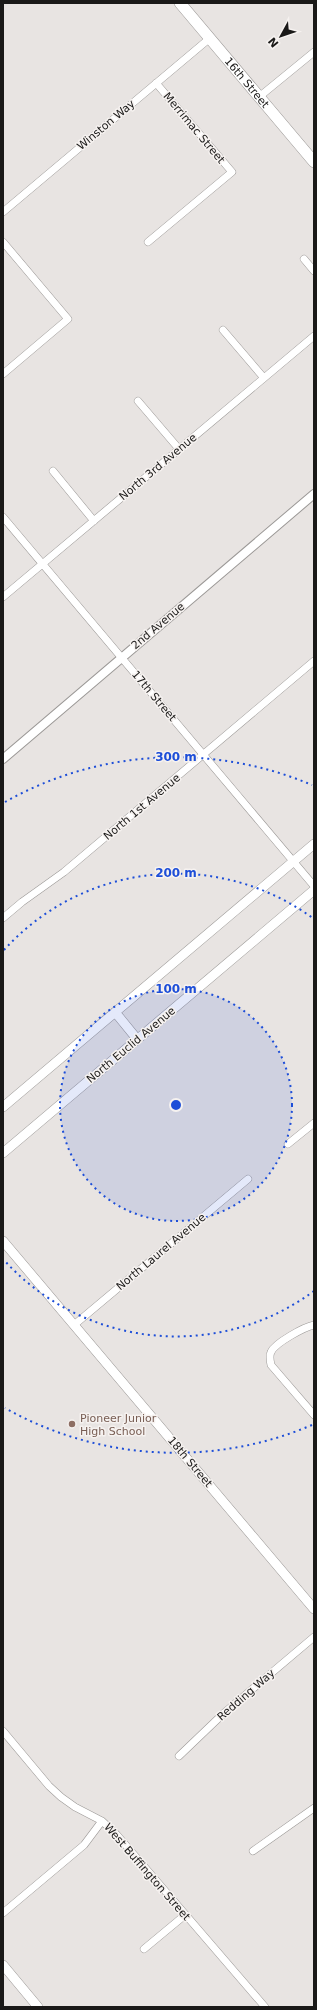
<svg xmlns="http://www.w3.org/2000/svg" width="317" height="2010" font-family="'DejaVu Sans',sans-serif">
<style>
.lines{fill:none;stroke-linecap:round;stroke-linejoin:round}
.minor-casing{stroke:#9b9896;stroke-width:8}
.tertiary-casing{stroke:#9b9896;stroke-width:10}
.secondary-casing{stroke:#9b9896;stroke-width:10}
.primary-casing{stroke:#9b9896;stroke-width:12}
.minor{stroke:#fff;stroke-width:7}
.tertiary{stroke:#fff;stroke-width:8}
.secondary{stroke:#fff;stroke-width:9}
.primary{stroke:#fff;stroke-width:11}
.ring{fill:none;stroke:#1d4ed8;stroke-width:2;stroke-dasharray:2 4}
.education-dot{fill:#8d6e63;stroke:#f6f2f0;stroke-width:1.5}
.labels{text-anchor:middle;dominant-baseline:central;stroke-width:3;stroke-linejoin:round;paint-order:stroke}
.street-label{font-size:11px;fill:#1a1918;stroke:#f6f2f0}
.education-label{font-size:11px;fill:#785e54;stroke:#f6f2f0;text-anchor:start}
.centre{fill:#1d4ed8;stroke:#f6f2f0;stroke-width:2}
.ring-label{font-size:12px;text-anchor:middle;font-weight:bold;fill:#1d4ed8;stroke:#f6f2f0;stroke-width:3;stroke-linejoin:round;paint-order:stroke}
</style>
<rect width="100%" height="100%" fill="#e8e4e2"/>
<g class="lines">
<defs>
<path id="minor" d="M 259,97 L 314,52
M 3,212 L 210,38
M 3,242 L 68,319 L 3,374
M 148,242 L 232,172 L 156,83
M 304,259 L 314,271
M 223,330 L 264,378
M 138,401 L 179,449
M 53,471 L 94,521
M 3,517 L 314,886
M 3,597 L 314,336
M 3,918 L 22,902 L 64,872 L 314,661
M 288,1144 L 314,1123
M 74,1325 L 248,1179
M 314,1325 C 304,1327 275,1343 271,1352 C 269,1356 270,1360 271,1365 L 314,1415
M 3,1731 L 49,1786 L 61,1797 L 75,1807 L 102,1821 L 117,1835 L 265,2007
M 179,1756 L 224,1713 L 314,1637
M 253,1851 L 314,1808
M 3,1913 L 84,1845 L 102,1821
M 144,1949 L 185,1915"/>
<path id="tertiary" d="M 3,759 L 314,494"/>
<path id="secondary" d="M 115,1012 L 137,1039
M 3,1107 L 314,844
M 3,1153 L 314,890
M 3,1241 L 314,1609
M 3,1965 L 38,2007"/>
<g id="primary">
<path id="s1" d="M 180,3 L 314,162"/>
</g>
</defs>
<use href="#minor" class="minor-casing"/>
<use href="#tertiary" class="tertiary-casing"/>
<use href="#secondary" class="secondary-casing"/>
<use href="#primary" class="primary-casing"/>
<use href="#minor" class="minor"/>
<use href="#tertiary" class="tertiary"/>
<use href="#secondary" class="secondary"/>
<use href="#primary" class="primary"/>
</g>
<circle cx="176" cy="1105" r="116" fill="#1d4ed8" fill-opacity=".12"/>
<g class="ring">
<circle cx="176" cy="1105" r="116"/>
<path d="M314 1291A232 232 0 0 1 4 1260M4 950A232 232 0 0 1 314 919"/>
<path d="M312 1425A348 348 0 0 1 5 1408M5 802A348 348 0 0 1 312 785"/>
</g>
<circle class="education-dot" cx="72" cy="1424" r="4"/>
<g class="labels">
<g class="street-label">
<text stroke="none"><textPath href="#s1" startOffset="104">16th Street</textPath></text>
<text transform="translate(106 125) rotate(-40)">Winston Way</text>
<text transform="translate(194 128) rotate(50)">Merrimac Street</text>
<text transform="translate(158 467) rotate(-40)">North 3rd Avenue</text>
<text transform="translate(158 626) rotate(-40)">2nd Avenue</text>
<text transform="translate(154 696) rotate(50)">17th Street</text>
<text transform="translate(142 807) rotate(-40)">North 1st Avenue</text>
<text transform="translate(131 1045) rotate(-40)">North Euclid Avenue</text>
<text transform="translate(161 1252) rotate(-40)">North Laurel Avenue</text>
<text transform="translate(190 1462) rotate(50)">18th Street</text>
<text transform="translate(246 1695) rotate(-41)">Redding Way</text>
<text transform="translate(147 1872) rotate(49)">West Buffington Street</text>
</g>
<g class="education-label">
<text x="80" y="1418">Pioneer Junior<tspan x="80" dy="13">High School</tspan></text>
</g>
</g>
<circle cx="176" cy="1105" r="6" class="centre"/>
<g class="ring-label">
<text x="176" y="761">300 m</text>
<text x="176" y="877">200 m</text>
<text x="176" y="993">100 m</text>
</g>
<rect width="317" height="2010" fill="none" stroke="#1a1918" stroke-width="8"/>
<g transform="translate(281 36) rotate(230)" stroke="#f6f2f0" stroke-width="3" paint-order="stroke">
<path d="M0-3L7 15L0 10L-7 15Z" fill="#1a1918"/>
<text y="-6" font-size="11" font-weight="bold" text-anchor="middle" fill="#1a1918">N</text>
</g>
</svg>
